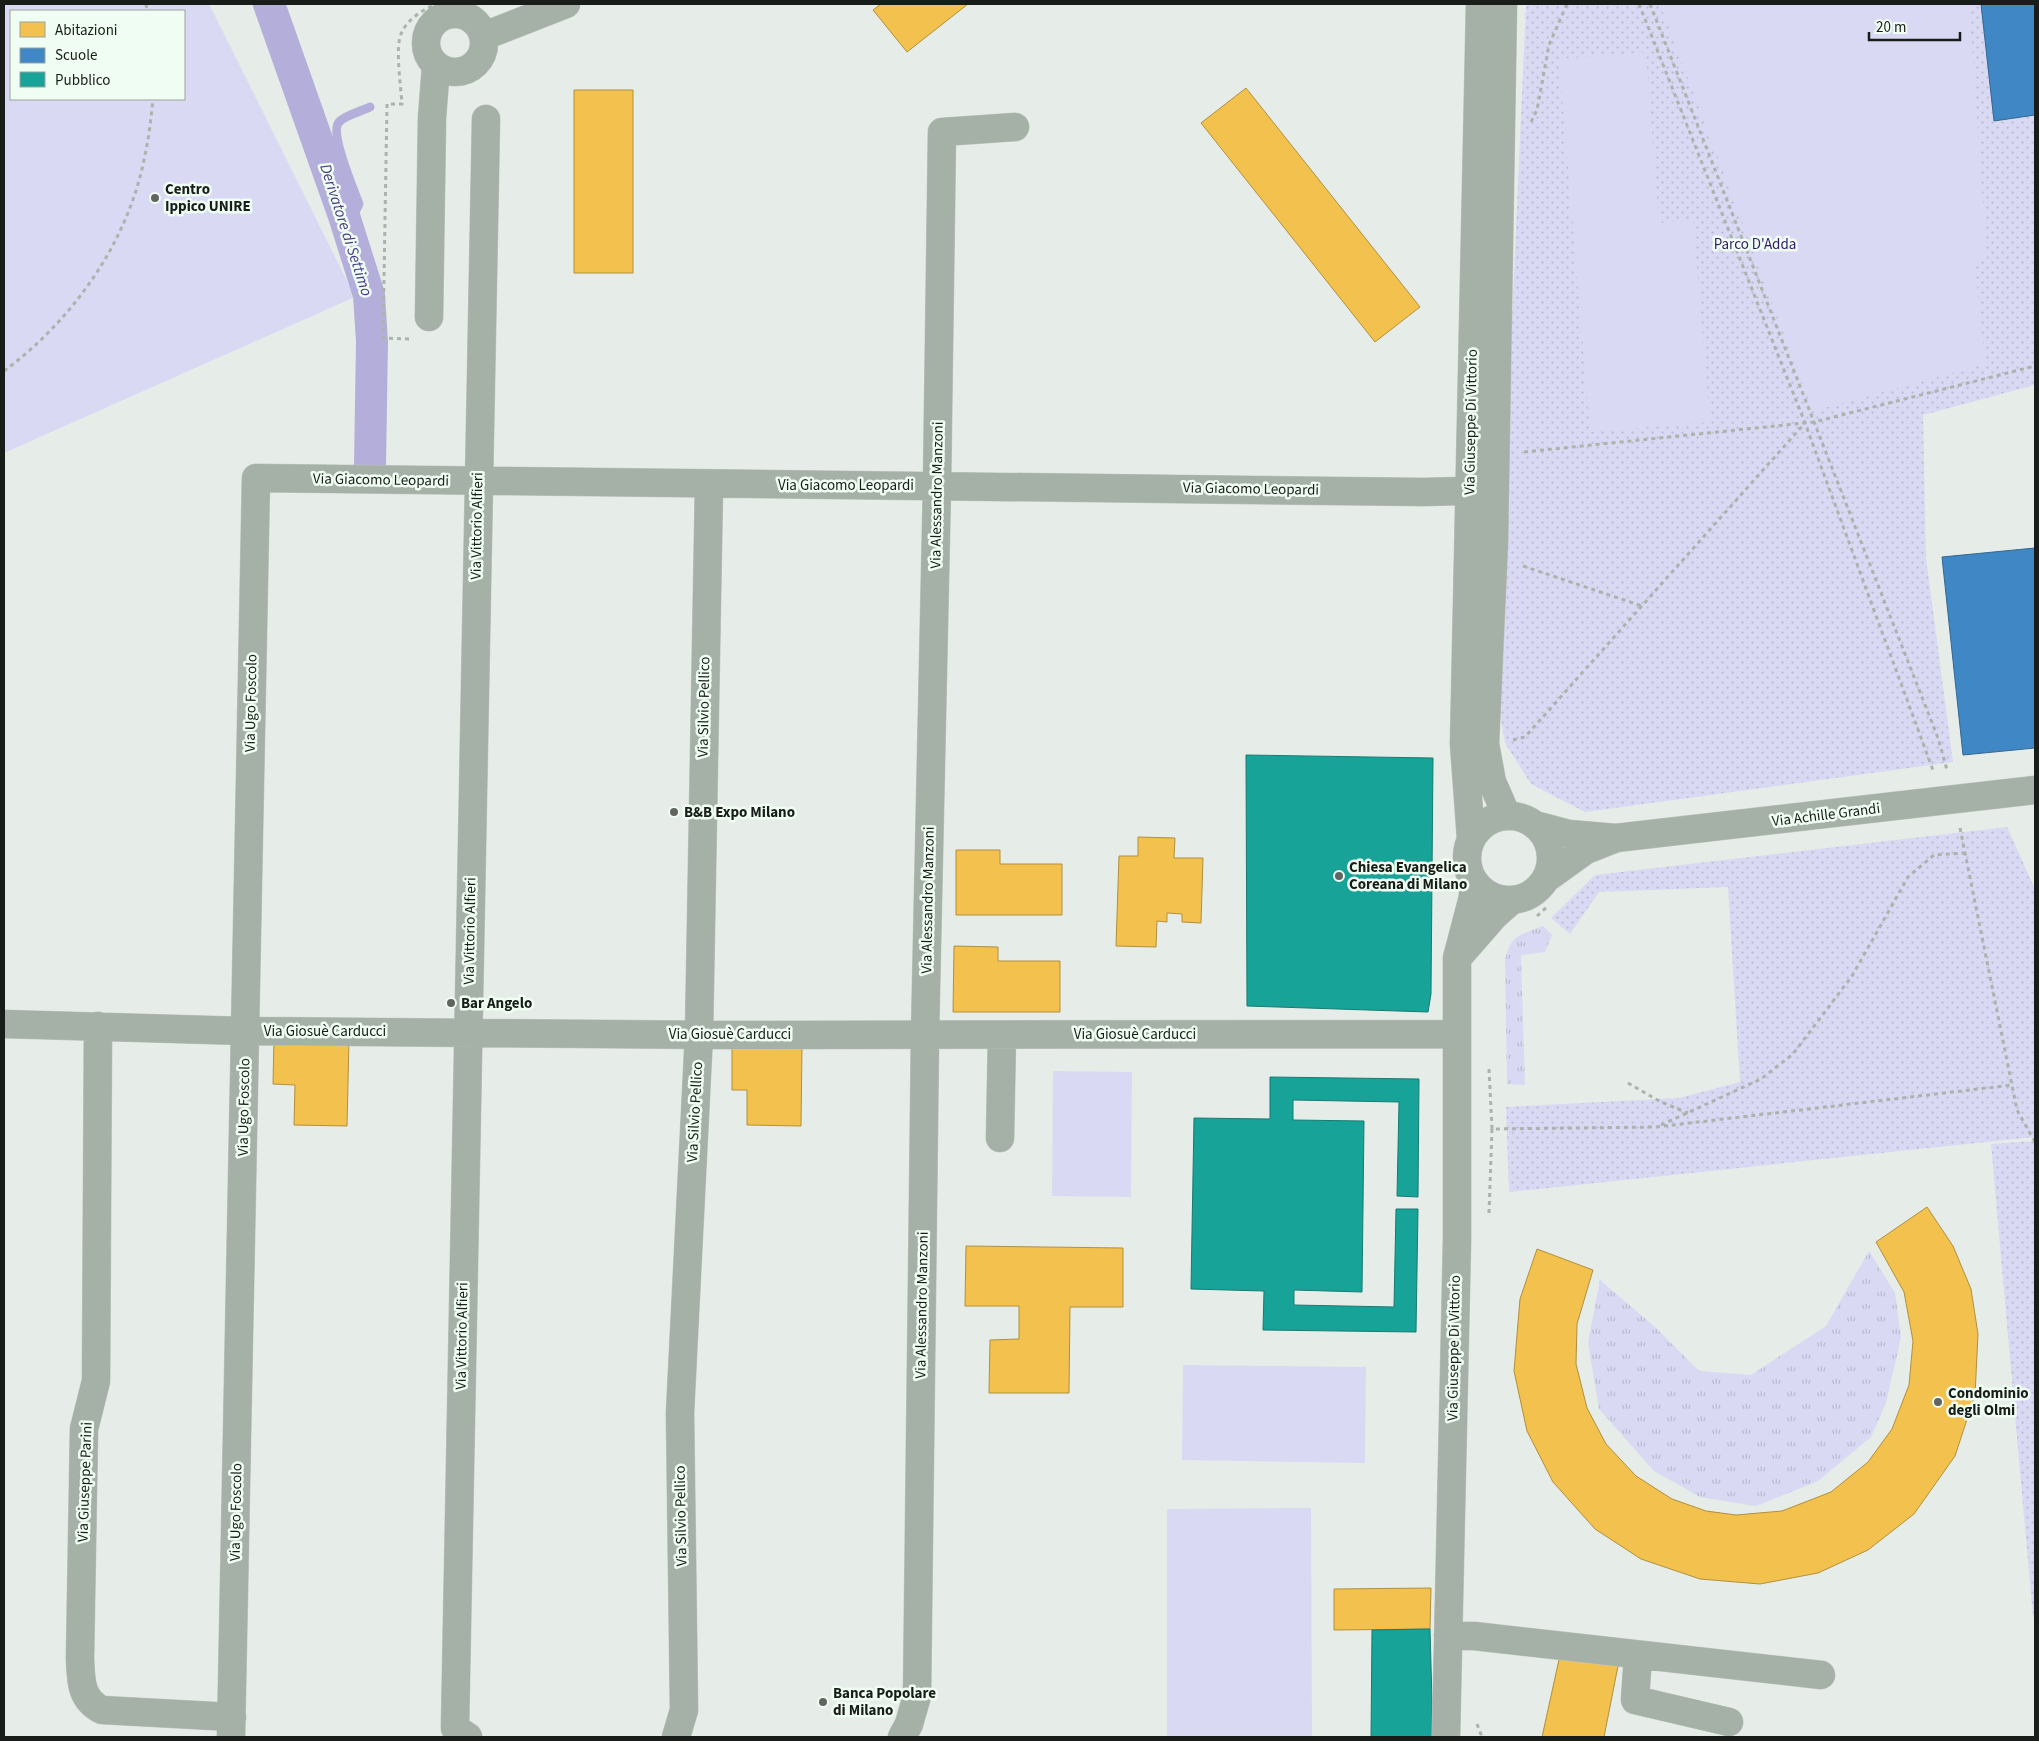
<svg xmlns="http://www.w3.org/2000/svg" width="2039" height="1741" font-family="'Source Sans 3',sans-serif">
<style>
.grass{fill:url(#grass-tufts)}
.park{fill:url(#park-dots)}
.pitch{fill:#d9d9f4;fill-rule:evenodd}
.homes{fill:#f2c14e;stroke:#b1903e}
.schools{fill:#3f88c5;stroke:#346892}
.public{fill:#17a398;stroke:#187b72}
.lines{fill:none;stroke-linecap:round;stroke-linejoin:round}
.stream{stroke:#b4afda;stroke-width:9}
.canal{stroke:#b4afda;stroke-width:32}
.minor-casing{stroke:#c2c6c3;stroke-width:29}
.path{stroke:#aab3ac;stroke-width:3;stroke-dasharray:4 4;stroke-linecap:butt}
.minor{stroke:#a5b1a6;stroke-width:28}
.poi-dot{fill:#616562;stroke:#f0fdf2;stroke-width:2}
.labels{text-anchor:middle;dominant-baseline:central;stroke-width:5;stroke-linejoin:round;paint-order:stroke}
.poi-label{font-size:15px;font-weight:bold;fill:#191d1a;stroke:#f0fdf2;text-anchor:start}
.park-label{font-size:15px;fill:#311c66;stroke:#f0fdf2}
.street-label{font-size:15px;fill:#191d1a;stroke:#f0fdf2}
.water-label{font-size:16px;font-style:italic;fill:#4b3a87;stroke:#f0fdf2}
</style>
<defs>
<pattern id="grass-tufts" width="24" height="20" patternUnits="userSpaceOnUse" patternTransform="scale(1.25)"><rect width="24" height="20" fill="#d9d9f4"/><path d="M3 7l-1-3M5 7V3M7 7l1-3M15 17l-1-3M17 17v-4M19 17l1-3" fill="none" stroke="#babad1"/></pattern>
<pattern id="park-dots" width="8" height="8" patternUnits="userSpaceOnUse" patternTransform="scale(1.25)"><rect width="8" height="8" fill="#d9d9f4"/><path d="M2 2h.1M6 6h.1" fill="none" stroke="#babad1" stroke-width="1.8" stroke-linecap="round"/></pattern>
</defs>
<rect width="100%" height="100%" fill="#e6ece7"/>
<path class="grass" d="M 1543,926 L 1552,935 L 1545,952 L 1521,955 L 1525,1085 L 1507,1084 L 1505,960 C 1512,933 1519,936 1543,926 Z
M 1869,1251 L 1895,1293 L 1901,1337 L 1886,1403 L 1871,1437 L 1818,1481 L 1756,1506 L 1700,1497 L 1654,1471 L 1599,1409 L 1588,1343 L 1600,1280 L 1654,1326 L 1699,1371 L 1751,1375 L 1826,1326 Z"/>
<path class="park" d="M 1526,4 L 2035,4 L 2035,385 L 1923,415 L 1926,558 L 1953,762 L 1585,812 L 1531,784 L 1505,743 L 1498,702 L 1506,453 Z
M 2007,827 L 2035,889 L 2035,1137 L 1509,1192 L 1506,1107 L 1679,1098 L 1740,1082 L 1728,887 L 1599,892 L 1570,934 L 1551,918 L 1595,875 Z
M 2035,1141 L 2035,1617 L 2033,1617 L 1991,1144 Z"/>
<path class="pitch" d="M 4,4 L 209,4 L 355,297 L 4,453 ZM 184,11 L 184,99 L 11,99 L 11,11 Z
M 1660,4 L 1969,4 L 1987,259 L 1975,265 L 1985,364 L 1813,411 Z
M 1646,52 L 1659,223 L 1693,220 L 1710,422 L 1590,432 L 1559,59 Z
M 1053,1071 L 1132,1072 L 1131,1197 L 1052,1196 Z
M 1183,1365 L 1366,1367 L 1365,1463 L 1182,1460 Z
M 1311,1508 L 1312,1737 L 1167,1737 L 1167,1509 Z"/>
<path class="homes" d="M 881,4 L 968,4 L 907,52 L 873,10 Z
M 1246,88 L 1420,307 L 1375,342 L 1201,123 Z
M 574,90 L 633,90 L 633,273 L 574,273 Z
M 1138,837 L 1175,838 L 1174,858 L 1203,858 L 1201,923 L 1182,922 L 1182,914 L 1167,913 L 1167,922 L 1157,921 L 1156,947 L 1116,946 L 1119,856 L 1138,856 Z
M 956,850 L 1000,850 L 1000,864 L 1062,864 L 1062,915 L 956,915 Z
M 954,946 L 998,947 L 998,961 L 1060,961 L 1060,1012 L 953,1012 Z
M 274,1038 L 349,1040 L 347,1126 L 294,1125 L 295,1085 L 273,1084 Z
M 732,1045 L 802,1045 L 801,1126 L 747,1125 L 747,1090 L 732,1090 Z
M 1927,1207 L 1953,1246 L 1971,1289 L 1978,1334 L 1975,1395 L 1955,1456 L 1914,1514 L 1868,1550 L 1818,1573 L 1760,1584 L 1700,1579 L 1641,1559 L 1595,1529 L 1553,1482 L 1527,1431 L 1514,1371 L 1520,1299 L 1537,1249 L 1593,1270 L 1577,1324 L 1576,1364 L 1587,1408 L 1606,1444 L 1636,1476 L 1672,1499 L 1706,1511 L 1736,1515 L 1782,1511 L 1831,1492 L 1868,1462 L 1892,1429 L 1909,1385 L 1913,1341 L 1904,1292 L 1876,1242 Z
M 966,1246 L 1123,1248 L 1123,1307 L 1070,1307 L 1069,1393 L 989,1393 L 990,1340 L 1019,1339 L 1019,1306 L 965,1306 Z
M 1431,1588 L 1430,1629 L 1334,1630 L 1334,1589 Z
M 1560,1655 L 1619,1661 L 1604,1737 L 1542,1737 Z"/>
<path class="schools" d="M 1981,4 L 2035,4 L 2035,115 L 1994,121 Z
M 2035,548 L 2035,748 L 1963,755 L 1942,557 Z"/>
<path class="public" d="M 1246,755 L 1433,758 L 1431,994 L 1428,1012 L 1247,1006 Z
M 1270,1077 L 1419,1079 L 1418,1197 L 1397,1196 L 1399,1102 L 1293,1100 L 1293,1120 L 1364,1121 L 1362,1292 L 1294,1290 L 1294,1305 L 1394,1307 L 1396,1209 L 1418,1209 L 1416,1332 L 1263,1330 L 1264,1291 L 1191,1289 L 1194,1118 L 1270,1119 Z
M 1430,1629 L 1433,1737 L 1371,1737 L 1372,1630 Z"/>
<g class="lines">
<path class="stream" d="M 344,216 L 356,210 L 359,204 C 354,190 329,133 339,122 C 345,115 362,111 370,107"/>
<path class="canal" d="M 269,4 L 344,216 L 369,295 L 372,342 L 370,465"/>
<defs>
<path id="minor" d="M 1503,4 L 1494,542 L 1485,744 L 1492,782 L 1507,816
M426 43a29 29 0 1 1 58 0a29 29 0 1 1-58 0Z
M 484,36 L 566,4
M 429,317 L 432,118 L 436,66
M1467 858a42 42 0 1 1 84 0a42 42 0 1 1-84 0Z
M 1535,825 L 1569,834 L 1616,838 L 2035,790
M 1471,839 L 1464,744 L 1480,4
M 1547,878 L 1586,850 L 1614,839
M 1460,955 L 1494,916 L 1511,901
M 4,1024 L 245,1031 L 720,1035 L 1457,1034
M 98,1026 L 96,1381 L 84,1429 L 80,1658 C 81,1680 80,1699 102,1710 L 232,1717
M 1000,1138 L 1002,1035
M 1448,1635 L 1474,1636 L 1821,1675
M 1638,1655 L 1635,1700 L 1729,1722
M 231,1737 L 256,478 L 1424,492 L 1495,490
M 468,1737 L 455,1728 L 486,119
M 676,1737 L 684,1710 L 680,1413 L 699,1034 L 709,485
M 902,1737 L 909,1724 L 917,1696 L 925,1035 L 937,485 L 942,132 L 1015,127
M 1446,1737 L 1457,1241 L 1457,958 L 1473,897 L 1473,881"/>
</defs>
<use href="#minor" class="minor-casing"/>
<path class="path" d="M 146,4 L 147,11
M 1639,4 L 1805,423 L 1934,773
M 1650,4 L 1938,738 L 1947,770
M 1531,122 L 1537,110 L 1549,45 L 1567,4
M 409,339 L 383,338 L 387,104 L 402,104 C 401,88 395,47 401,34 C 407,19 422,11 435,4
M 4,371 C 73,320 129,241 145,155 C 149,137 151,118 153,99
M 1524,452 L 1814,422 L 2035,366
M 1523,566 L 1642,606
M 1513,740 L 1525,737 L 1805,423
M 1960,828 L 2017,1110 L 2035,1142
M 1537,916 L 1547,907
M 1489,1069 L 1492,1129 L 1656,1127 L 2012,1085
M 1628,1083 L 1661,1102 L 1688,1113
M 1661,1125 L 1761,1079 L 1793,1054 L 1852,976 L 1908,877 L 1934,855 L 1966,853
M 1489,1213 L 1492,1129
M 1477,1724 L 1482,1737"/>
<use href="#minor" class="minor"/>
</g>
<g class="poi-dot">
<circle cx="155" cy="198" r="5"/>
<circle cx="674" cy="812" r="5"/>
<circle cx="1339" cy="876" r="5"/>
<circle cx="451" cy="1003" r="5"/>
<circle cx="1938" cy="1402" r="5"/>
<circle cx="823" cy="1702" r="5"/>
</g>
<g class="labels">
<g class="poi-label">
<text x="165" y="189">Centro<tspan x="165" dy="17">Ippico UNIRE</tspan></text>
<text x="684" y="812">B&amp;B Expo Milano</text>
<text x="1349" y="867">Chiesa Evangelica<tspan x="1349" dy="17">Coreana di Milano</tspan></text>
<text x="461" y="1003">Bar Angelo</text>
<text x="1948" y="1393">Condominio<tspan x="1948" dy="17">degli Olmi</tspan></text>
<text x="833" y="1693">Banca Popolare<tspan x="833" dy="17">di Milano</tspan></text>
</g>
<g class="park-label">
<text x="1755" y="244">Parco D'Adda</text>
</g>
<g class="street-label">
<text transform="translate(1471 422) rotate(-89)">Via Giuseppe Di Vittorio</text>
<text transform="translate(381 480) rotate(1)">Via Giacomo Leopardi</text>
<text x="846" y="485">Via Giacomo Leopardi</text>
<text transform="translate(1251 489) rotate(1)">Via Giacomo Leopardi</text>
<text transform="translate(937 495) rotate(-89)">Via Alessandro Manzoni</text>
<text transform="translate(477 526) rotate(-89)">Via Vittorio Alfieri</text>
<text transform="translate(251 703) rotate(-89)">Via Ugo Foscolo</text>
<text transform="translate(704 707) rotate(-89)">Via Silvio Pellico</text>
<text transform="translate(1826 815) rotate(-7)">Via Achille Grandi</text>
<text transform="translate(928 900) rotate(-89)">Via Alessandro Manzoni</text>
<text transform="translate(470 931) rotate(-89)">Via Vittorio Alfieri</text>
<text x="325" y="1031">Via Giosuè Carducci</text>
<text x="730" y="1034">Via Giosuè Carducci</text>
<text x="1135" y="1034">Via Giosuè Carducci</text>
<text transform="translate(244 1107) rotate(-89)">Via Ugo Foscolo</text>
<text transform="translate(695 1112) rotate(-87)">Via Silvio Pellico</text>
<text transform="translate(922 1305) rotate(-89)">Via Alessandro Manzoni</text>
<text transform="translate(462 1336) rotate(-89)">Via Vittorio Alfieri</text>
<text transform="translate(1454 1348) rotate(-89)">Via Giuseppe Di Vittorio</text>
<text transform="translate(85 1482) rotate(-88)">Via Giuseppe Parini</text>
<text transform="translate(236 1512) rotate(-89)">Via Ugo Foscolo</text>
<text transform="translate(681 1516) rotate(-91)">Via Silvio Pellico</text>
</g>
<g class="water-label">
<text transform="translate(346 230) rotate(72)">Derivatore di Settimo</text>
</g>
</g>
<rect width="2039" height="1741" fill="none" stroke="#191d1a" stroke-width="10"/>
<rect x="10" y="10" width="175" height="90" fill="#f0fdf2" stroke="#9aa39c"/>
<rect x="20" y="22" width="25" height="15" fill="#f2c14e" stroke="#9aa39c"/>
<text x="55" y="35" font-size="15" fill="#191d1a">Abitazioni</text>
<rect x="20" y="48" width="25" height="15" fill="#3f88c5" stroke="#9aa39c"/>
<text x="55" y="60" font-size="15" fill="#191d1a">Scuole</text>
<rect x="20" y="72" width="25" height="15" fill="#17a398" stroke="#9aa39c"/>
<text x="55" y="85" font-size="15" fill="#191d1a">Pubblico</text>
<path d="M1869 32v8h91v-8" fill="none" stroke="#191d1a" stroke-width="2.5"/>
<text x="1876" y="32" font-size="15" fill="#191d1a" stroke="#f0fdf2" stroke-width="4" paint-order="stroke">20 m</text>
</svg>
